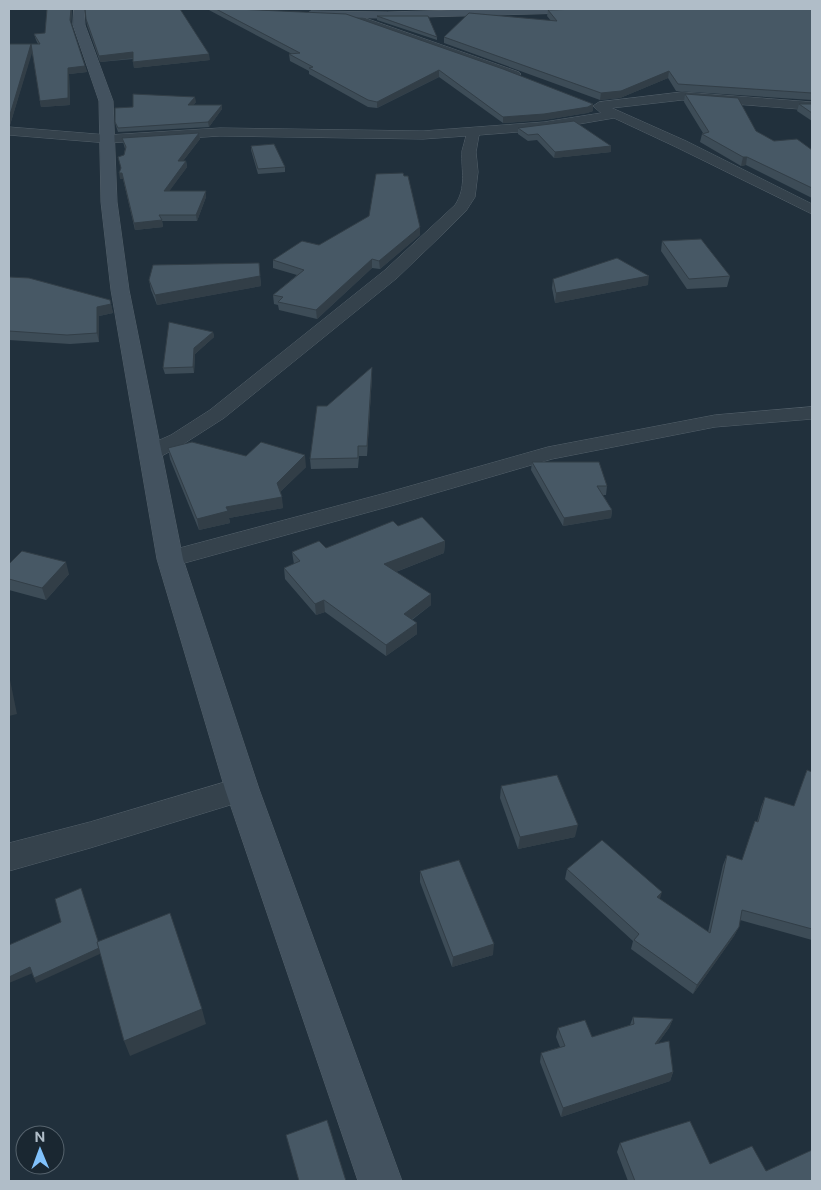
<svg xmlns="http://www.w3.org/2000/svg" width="821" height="1190" viewBox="0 0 821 1190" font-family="'Public Sans',sans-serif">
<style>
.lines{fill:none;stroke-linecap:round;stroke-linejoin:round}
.street-casing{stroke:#53606a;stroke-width:1}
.secondary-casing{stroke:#53606a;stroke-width:1}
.street{fill:#35424c;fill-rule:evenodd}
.secondary{fill:#43525f;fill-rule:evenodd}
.wall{fill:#3d4c57}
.shaded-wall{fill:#323e47}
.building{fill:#475865;stroke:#323e47}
</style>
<rect width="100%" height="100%" fill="#21303c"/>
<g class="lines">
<g class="street-casing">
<g id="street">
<path d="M 348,12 L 519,72 L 521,74 L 519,76 L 511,76 L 344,17 L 344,13 Z"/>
<path d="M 682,92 L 812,102 L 812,110 L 682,100 L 612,108 L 686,141 L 812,204 L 812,214 L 676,147 L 614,118 L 544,130 L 479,135 L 476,152 L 478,172 L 475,197 L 466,211 L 447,230 L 397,278 L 224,418 L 185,443 L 160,457 L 152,458 L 144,457 L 141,452 L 144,447 L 171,435 L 210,410 L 385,270 L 455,205 C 467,187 461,171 462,151 C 463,146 465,141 466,136 L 423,139 L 220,136 L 108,143 L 9,135 L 9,127 L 108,135 L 220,128 L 423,131 L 544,122 L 601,113 L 593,106 L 599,102 Z"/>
<path d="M 812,407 L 812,419 L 715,427 L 552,459 L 398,504 L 170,567 L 161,565 L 158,559 L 161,553 L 382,494 L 548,447 L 715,415 Z"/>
<path d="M 242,777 L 253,780 L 257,789 L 253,798 L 90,848 L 9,871 L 9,843 L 90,822 Z"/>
</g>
</g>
<g class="secondary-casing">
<g id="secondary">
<path d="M 74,9 L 84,9 L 85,25 L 113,101 L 117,202 L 129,290 L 183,559 L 259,789 L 402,1181 L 358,1181 L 225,789 L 157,559 L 111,290 L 101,202 L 99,101 L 73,25 Z"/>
<path d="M 495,9 L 609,9 L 604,12 L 387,18 L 311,17 L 306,14 L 311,11 L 387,12 Z"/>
</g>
</g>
<use href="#street" class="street"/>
<use href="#secondary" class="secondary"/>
</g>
<g class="wall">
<path d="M 47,9 L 72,9 L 71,24 L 87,72 L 69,74 L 70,105 L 41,107 L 32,51 L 10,125 L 9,44 L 38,44 L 36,40 L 34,34 L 45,33 Z"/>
<path d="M 207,9 L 236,9 L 593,111 L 587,113 L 544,120 L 503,123 L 439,77 L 377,108 L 368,107 L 309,74 L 309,71 L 290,61 L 289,54 L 292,54 Z"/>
<path d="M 287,9 L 375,9 L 375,10 Z"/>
<path d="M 812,9 L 812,100 L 676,91 L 668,78 L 620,98 L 600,100 L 444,43 L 444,37 L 551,21 L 547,16 L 548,10 Z"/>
<path d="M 377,16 L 437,37 L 437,40 L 377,20 Z"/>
<path d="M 86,19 L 210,60 L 134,68 L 133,59 L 100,62 L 87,25 Z"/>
<path d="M 685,94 L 774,141 L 812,150 L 812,198 L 746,165 L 741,166 L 700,142 L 702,134 L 703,133 L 684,102 Z"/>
<path d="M 196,102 L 193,105 L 222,109 L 209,127 L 118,132 L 116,126 L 115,122 L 133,107 Z"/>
<path d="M 799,104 L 812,104 L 812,121 L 797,111 Z"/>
<path d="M 518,128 L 611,152 L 554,158 L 537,140 L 528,141 L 518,134 Z"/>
<path d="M 199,133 L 200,139 L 183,161 L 186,161 L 187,167 L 169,191 L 206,197 L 197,221 L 162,221 L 163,227 L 135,230 L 123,179 L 120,179 L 121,169 L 125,149 L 122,138 Z"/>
<path d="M 251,146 L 285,167 L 285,172 L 258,174 L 251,150 Z"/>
<path d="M 420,235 L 380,269 L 372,268 L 317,319 L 279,310 L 278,305 L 274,304 L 273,295 L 297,275 L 273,268 L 273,260 Z"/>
<path d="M 662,241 L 730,276 L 727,287 L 687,289 L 661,251 Z"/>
<path d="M 259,263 L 261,286 L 157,305 L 151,290 L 149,280 Z"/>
<path d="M 9,277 L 110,300 L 113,313 L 99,316 L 99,342 L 70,344 L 9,340 Z"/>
<path d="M 553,279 L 648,285 L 555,303 L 552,288 Z"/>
<path d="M 213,332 L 214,337 L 195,354 L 194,373 L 165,374 L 163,368 Z"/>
<path d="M 372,367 L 372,376 L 367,456 L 359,456 L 358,468 L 311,469 L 310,459 L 327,406 Z"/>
<path d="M 168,448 L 246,456 L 306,467 L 280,492 L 283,508 L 229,518 L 230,523 L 199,530 L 170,459 Z"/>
<path d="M 532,462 L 607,486 L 606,495 L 603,495 L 612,510 L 611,518 L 563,526 L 531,470 Z"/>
<path d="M 398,526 L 445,541 L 444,553 L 396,572 L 431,605 L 412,620 L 417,634 L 386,656 L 325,612 L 316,615 L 285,579 L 284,568 L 294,564 L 292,552 L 326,548 Z"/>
<path d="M 9,564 L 69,574 L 46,600 L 9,590 Z"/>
<path d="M 807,770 L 812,772 L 812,940 L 740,920 L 739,927 L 734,936 L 693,994 L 631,949 L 633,941 L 565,879 L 567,869 L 660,899 L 708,932 L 723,865 L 727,855 L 742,860 L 755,821 L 757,822 L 761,807 L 765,797 L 794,806 Z"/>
<path d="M 501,786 L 575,837 L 518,849 L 500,798 Z"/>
<path d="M 420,871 L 493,955 L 452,967 L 420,882 Z"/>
<path d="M 633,1017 L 673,1019 L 669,1028 L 658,1043 L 673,1072 L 670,1081 L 561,1117 L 540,1062 L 541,1053 L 560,1047 L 556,1037 L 558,1028 L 592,1037 L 630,1025 Z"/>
<path d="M 620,1143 L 710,1164 L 766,1171 L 812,1181 L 628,1181 L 617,1152 Z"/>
</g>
<g class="shaded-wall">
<path d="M 71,9 L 72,9 L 71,26 L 70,20 Z"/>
<path d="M 31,44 L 33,50 L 10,125 L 9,126 L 9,118 Z"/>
<path d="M 133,52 L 134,58 L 100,62 L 99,56 Z"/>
<path d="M 209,54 L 210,60 L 134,68 L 133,62 Z"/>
<path d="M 85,66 L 87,72 L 69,74 L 70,105 L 41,107 L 40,101 L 68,68 Z"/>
<path d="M 439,70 L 439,77 L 377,108 L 377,102 Z"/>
<path d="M 669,71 L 668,78 L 620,98 L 600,100 L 601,93 Z"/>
<path d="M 195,97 L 196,102 L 189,109 L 188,105 Z"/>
<path d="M 593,104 L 593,111 L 587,113 L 544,120 L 503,123 L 503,117 Z"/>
<path d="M 222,105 L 222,109 L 209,127 L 208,122 Z"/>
<path d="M 199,133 L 200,139 L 179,166 L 178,161 Z"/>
<path d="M 611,146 L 611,152 L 554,158 L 555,152 Z"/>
<path d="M 743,157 L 747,157 L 746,165 L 741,166 Z"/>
<path d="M 186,161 L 187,167 L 165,197 L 164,191 Z"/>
<path d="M 119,173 L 122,173 L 123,179 L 120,179 Z"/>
<path d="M 206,191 L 206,197 L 197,221 L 196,215 Z"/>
<path d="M 162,220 L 163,227 L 135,230 L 134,223 Z"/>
<path d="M 420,227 L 420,235 L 380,269 L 379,261 Z"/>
<path d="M 372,259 L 372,268 L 317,319 L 316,310 Z"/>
<path d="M 260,276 L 261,286 L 157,305 L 155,295 Z"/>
<path d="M 649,276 L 648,285 L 555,303 L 556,293 Z"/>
<path d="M 111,304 L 113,313 L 99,316 L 99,342 L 97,333 L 97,307 Z"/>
<path d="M 213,332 L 214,337 L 195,354 L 194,373 L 193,367 L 194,348 Z"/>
<path d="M 372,367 L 372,376 L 367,456 L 367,446 Z"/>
<path d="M 305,455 L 306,467 L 278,494 L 277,483 Z"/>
<path d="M 282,497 L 283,508 L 229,518 L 230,523 L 199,530 L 197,519 L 226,507 Z"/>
<path d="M 612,510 L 611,518 L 563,526 L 564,518 Z"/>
<path d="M 445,541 L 444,553 L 385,576 L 384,564 Z"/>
<path d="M 66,562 L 69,574 L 46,600 L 42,588 Z"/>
<path d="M 431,594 L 431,605 L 404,625 L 404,614 Z"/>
<path d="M 324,600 L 325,612 L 316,615 L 315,604 Z"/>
<path d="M 417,623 L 417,634 L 386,656 L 386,645 Z"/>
<path d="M 9,675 L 17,714 L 9,716 Z"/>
<path d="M 578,825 L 575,837 L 518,849 L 520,837 Z"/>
<path d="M 81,888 L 102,953 L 36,983 L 34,978 Z"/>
<path d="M 662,892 L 659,902 L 657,897 Z"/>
<path d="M 739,927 L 734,936 L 693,994 L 697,985 Z"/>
<path d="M 494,944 L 493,955 L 452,967 L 453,957 Z"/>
<path d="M 30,967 L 33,973 L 9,983 L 9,977 Z"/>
<path d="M 202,1009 L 206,1024 L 130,1056 L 124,1041 Z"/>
<path d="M 673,1019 L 669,1028 L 651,1053 L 655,1044 Z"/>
<path d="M 673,1072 L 670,1081 L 561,1117 L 563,1108 Z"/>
</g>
<g class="building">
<path d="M 47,9 L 71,9 L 70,20 L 85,66 L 68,68 L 68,98 L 40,101 L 31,44 L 40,44 L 34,34 L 45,33 Z"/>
<path d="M 85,9 L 180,9 L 209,54 L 133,62 L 133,52 L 99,56 L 86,19 Z"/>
<path d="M 216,9 L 236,9 L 346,14 L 503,69 L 593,104 L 588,107 L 544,114 L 503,117 L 439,70 L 377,102 L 368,100 L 309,68 L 313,67 L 289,54 L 300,53 Z"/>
<path d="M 580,9 L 812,9 L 812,93 L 678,84 L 669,71 L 621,91 L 601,93 L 444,37 L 469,13 L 557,21 L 548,10 Z"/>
<path d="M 377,16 L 428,16 L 437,37 Z"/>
<path d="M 9,44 L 31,44 L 9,118 Z"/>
<path d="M 133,94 L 195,97 L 188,105 L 222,105 L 208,122 L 118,128 L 115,122 L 115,108 L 133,107 Z"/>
<path d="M 685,94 L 738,98 L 756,131 L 774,141 L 797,139 L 812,150 L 812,188 L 747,157 L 743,157 L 702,134 L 709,132 Z"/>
<path d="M 799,104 L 812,104 L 812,113 Z"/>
<path d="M 574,121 L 611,146 L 555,152 L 538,134 L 528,135 L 518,128 Z"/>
<path d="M 199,133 L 178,161 L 186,161 L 164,191 L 206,191 L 196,215 L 159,215 L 162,220 L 134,223 L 122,173 L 119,173 L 121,168 L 118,157 L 124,155 L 126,147 L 122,138 Z"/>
<path d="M 274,144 L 285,167 L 258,169 L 251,146 Z"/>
<path d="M 403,173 L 404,176 L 408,176 L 420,227 L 379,261 L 372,259 L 316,310 L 278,302 L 283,297 L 273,295 L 304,270 L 273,260 L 302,241 L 319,245 L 369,216 L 376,174 Z"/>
<path d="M 701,239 L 730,276 L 689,279 L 662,241 Z"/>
<path d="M 617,258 L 649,276 L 556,293 L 553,279 Z"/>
<path d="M 259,263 L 260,276 L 155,295 L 149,280 L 153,265 Z"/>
<path d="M 9,277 L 29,278 L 110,300 L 111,304 L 97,307 L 97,333 L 67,335 L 9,331 Z"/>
<path d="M 169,322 L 213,332 L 194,348 L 193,367 L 163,368 Z"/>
<path d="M 372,367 L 367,446 L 358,446 L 358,458 L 310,459 L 317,406 L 327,406 Z"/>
<path d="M 192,442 L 246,456 L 261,442 L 305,455 L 277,483 L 282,497 L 226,507 L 228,511 L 197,519 L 168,448 Z"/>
<path d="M 532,462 L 599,462 L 607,486 L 597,486 L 612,510 L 564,518 Z"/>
<path d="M 422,517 L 445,541 L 384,564 L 431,594 L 404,614 L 417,623 L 386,645 L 324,600 L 315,604 L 284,568 L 300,561 L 292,552 L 319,541 L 326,548 L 393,521 L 398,526 Z"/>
<path d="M 22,551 L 66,562 L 42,588 L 9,579 L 9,564 Z"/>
<path d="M 807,770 L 812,772 L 812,929 L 742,910 L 739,927 L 697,985 L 634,940 L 639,934 L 567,869 L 602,840 L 662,892 L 657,897 L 710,933 L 727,855 L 742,860 L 755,821 L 758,822 L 765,797 L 794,806 Z"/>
<path d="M 557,775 L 578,825 L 520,837 L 501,786 Z"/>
<path d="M 459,860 L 494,944 L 453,957 L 420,871 Z"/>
<path d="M 81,888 L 98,941 L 99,948 L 34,978 L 30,967 L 9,977 L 9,945 L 61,922 L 55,899 Z"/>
<path d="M 170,913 L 202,1009 L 124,1041 L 97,942 Z"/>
<path d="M 633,1017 L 673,1019 L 655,1044 L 669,1041 L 673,1072 L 563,1108 L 541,1053 L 565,1046 L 558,1028 L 585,1020 L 592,1037 L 634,1024 Z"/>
<path d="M 327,1120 L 346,1181 L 299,1181 L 286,1135 Z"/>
<path d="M 690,1121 L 710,1164 L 752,1146 L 766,1171 L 812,1150 L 812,1181 L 635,1181 L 620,1143 Z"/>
</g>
<rect width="821" height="1190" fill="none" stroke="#b0bdc8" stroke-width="20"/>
<g transform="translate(40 1150) rotate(359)"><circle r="24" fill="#1a2731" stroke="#56636d"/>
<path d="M0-4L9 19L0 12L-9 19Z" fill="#81c2fc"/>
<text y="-8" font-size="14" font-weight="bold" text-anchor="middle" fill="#b0bdc8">N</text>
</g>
</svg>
